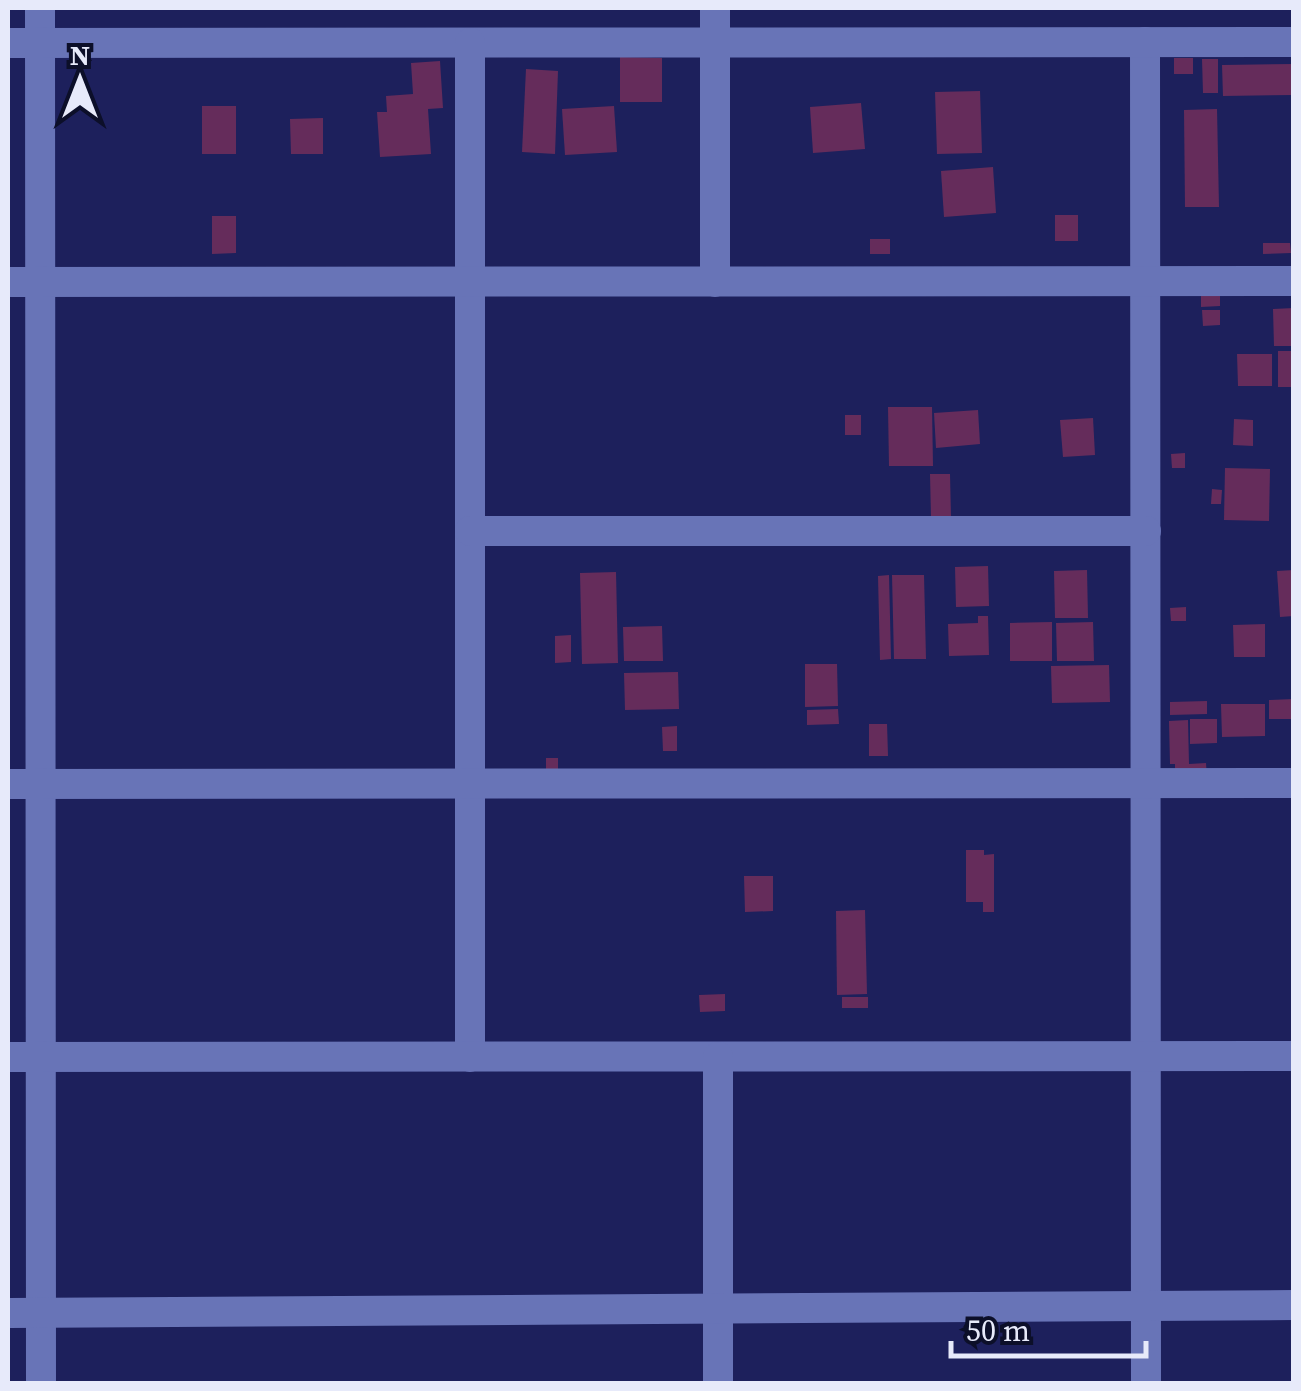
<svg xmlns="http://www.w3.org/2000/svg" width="1301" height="1391" viewBox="0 0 1301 1391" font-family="'Source Serif 4',serif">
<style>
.building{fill:#652c5b}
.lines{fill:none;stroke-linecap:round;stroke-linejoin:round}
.minor{stroke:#6874b7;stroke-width:30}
</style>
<rect width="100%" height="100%" fill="#1d205c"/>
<g class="building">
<path d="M 620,57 L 662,58 L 662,102 L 620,102 Z"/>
<rect x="1174" y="58" width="19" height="16"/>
<path d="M 1202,59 L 1218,59 L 1218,93 L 1203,93 Z"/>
<path d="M 440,61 L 443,108 L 428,109 L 431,154 L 380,157 L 377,112 L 387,112 L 386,96 L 413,94 L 411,63 Z"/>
<path d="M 1294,64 L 1294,95 L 1223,96 L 1222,65 Z"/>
<path d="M 526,69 L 558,71 L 555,154 L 522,152 Z"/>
<path d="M 980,91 L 982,153 L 937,154 L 935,92 Z"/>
<path d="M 861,103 L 865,149 L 813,153 L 810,107 Z"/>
<rect x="202" y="106" width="34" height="48"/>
<path d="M 614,106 L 617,152 L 565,155 L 562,109 Z"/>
<path d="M 1217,109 L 1219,207 L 1185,207 L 1184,110 Z"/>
<path d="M 323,118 L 323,154 L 291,154 L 290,119 Z"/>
<path d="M 993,167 L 996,213 L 944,217 L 941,171 Z"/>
<rect x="1055" y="215" width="23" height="26"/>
<path d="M 212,216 L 236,216 L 236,253 L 212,254 Z"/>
<rect x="870" y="239" width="20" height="15"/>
<path d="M 1263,243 L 1290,243 L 1291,253 L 1263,254 Z"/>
<path d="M 1201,291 L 1220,291 L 1220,306 L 1201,307 Z"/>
<path d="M 1294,308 L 1294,346 L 1274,346 L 1273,309 Z"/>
<path d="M 1202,310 L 1220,310 L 1220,325 L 1203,326 Z"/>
<rect x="1278" y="351" width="16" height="36"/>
<path d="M 1237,354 L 1272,354 L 1272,386 L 1238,386 Z"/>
<path d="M 888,407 L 932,407 L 933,466 L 889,466 Z"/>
<path d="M 978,410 L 980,444 L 936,448 L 934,413 Z"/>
<rect x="845" y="415" width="16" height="20"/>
<path d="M 1093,418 L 1095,455 L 1063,457 L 1060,420 Z"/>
<path d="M 1234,419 L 1253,420 L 1253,446 L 1233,445 Z"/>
<path d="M 1185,453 L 1185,468 L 1172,468 L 1171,454 Z"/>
<path d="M 1225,468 L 1270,469 L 1269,521 L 1224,520 Z"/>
<path d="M 930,474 L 950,474 L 951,517 L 931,517 Z"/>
<path d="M 1212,489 L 1222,490 L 1221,504 L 1211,504 Z"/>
<path d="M 988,566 L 989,606 L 956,607 L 955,567 Z"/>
<path d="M 1087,570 L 1088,618 L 1055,618 L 1054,571 Z"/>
<path d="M 1294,570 L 1294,616 L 1280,617 L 1277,571 Z"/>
<path d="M 616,572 L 618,663 L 582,664 L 580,573 Z"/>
<path d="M 889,575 L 891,659 L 880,660 L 878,576 Z"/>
<path d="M 892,575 L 924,575 L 926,659 L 894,659 Z"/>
<path d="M 1186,607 L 1186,621 L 1171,621 L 1170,608 Z"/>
<path d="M 978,616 L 988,616 L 989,655 L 949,656 L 948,624 L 978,623 Z"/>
<path d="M 1052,622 L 1052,661 L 1010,661 L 1010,623 Z"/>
<path d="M 1093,622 L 1094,661 L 1057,661 L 1056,623 Z"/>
<path d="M 1265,624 L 1265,657 L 1234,657 L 1233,625 Z"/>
<path d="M 662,626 L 663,661 L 624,661 L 623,627 Z"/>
<path d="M 571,635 L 571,662 L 555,663 L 555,636 Z"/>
<path d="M 805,664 L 837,664 L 838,706 L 805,707 Z"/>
<path d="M 1109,665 L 1110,702 L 1052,703 L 1051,666 Z"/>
<path d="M 678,672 L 679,709 L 625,710 L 624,673 Z"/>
<path d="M 1294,699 L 1294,719 L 1269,719 L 1269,700 Z"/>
<path d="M 1207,701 L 1207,714 L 1170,715 L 1170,702 Z"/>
<path d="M 1221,704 L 1265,704 L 1265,736 L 1222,737 Z"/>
<path d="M 838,709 L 839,724 L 807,725 L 807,710 Z"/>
<path d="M 1190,719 L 1217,719 L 1217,743 L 1190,744 Z"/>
<path d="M 1188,720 L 1189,764 L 1206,763 L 1207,778 L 1175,779 L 1175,764 L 1170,764 L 1169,721 Z"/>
<path d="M 869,724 L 887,724 L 888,756 L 869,756 Z"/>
<path d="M 677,726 L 677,751 L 663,751 L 662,727 Z"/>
<rect x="546" y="758" width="12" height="22"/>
<path d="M 966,850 L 984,850 L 984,855 L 994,854 L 994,912 L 983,912 L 983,902 L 966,902 Z"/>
<path d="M 744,876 L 773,876 L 773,911 L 745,912 Z"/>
<path d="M 865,910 L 867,994 L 837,995 L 836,911 Z"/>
<path d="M 725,994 L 725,1011 L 700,1012 L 699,995 Z"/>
<rect x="842" y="997" width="26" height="11"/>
</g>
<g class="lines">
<g class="minor">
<path d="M 40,8 L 41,1384"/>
<path d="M 715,8 L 715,282"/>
<path d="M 1145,42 L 1146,1384"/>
<path d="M 8,43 L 1294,42"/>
<path d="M 470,43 L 470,1057"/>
<path d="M 8,282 L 1294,281"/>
<path d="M 470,531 L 1146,531"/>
<path d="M 8,784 L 1294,783"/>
<path d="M 8,1057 L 1294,1056"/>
<path d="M 718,1057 L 718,1384"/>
<path d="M 8,1313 L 1294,1305"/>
</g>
</g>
<rect width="1301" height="1391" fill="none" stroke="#e7eafa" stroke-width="20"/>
<g transform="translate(80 80)" stroke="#0c0f29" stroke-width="8" paint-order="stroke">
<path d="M0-8L18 38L0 25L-18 38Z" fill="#e7eafa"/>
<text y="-15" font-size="28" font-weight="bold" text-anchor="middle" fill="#e7eafa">N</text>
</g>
<path d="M951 1341v15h195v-15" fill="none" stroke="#e7eafa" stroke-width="5"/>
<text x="966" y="1341" font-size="30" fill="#e7eafa" stroke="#0c0f29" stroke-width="8" paint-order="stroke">50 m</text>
</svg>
